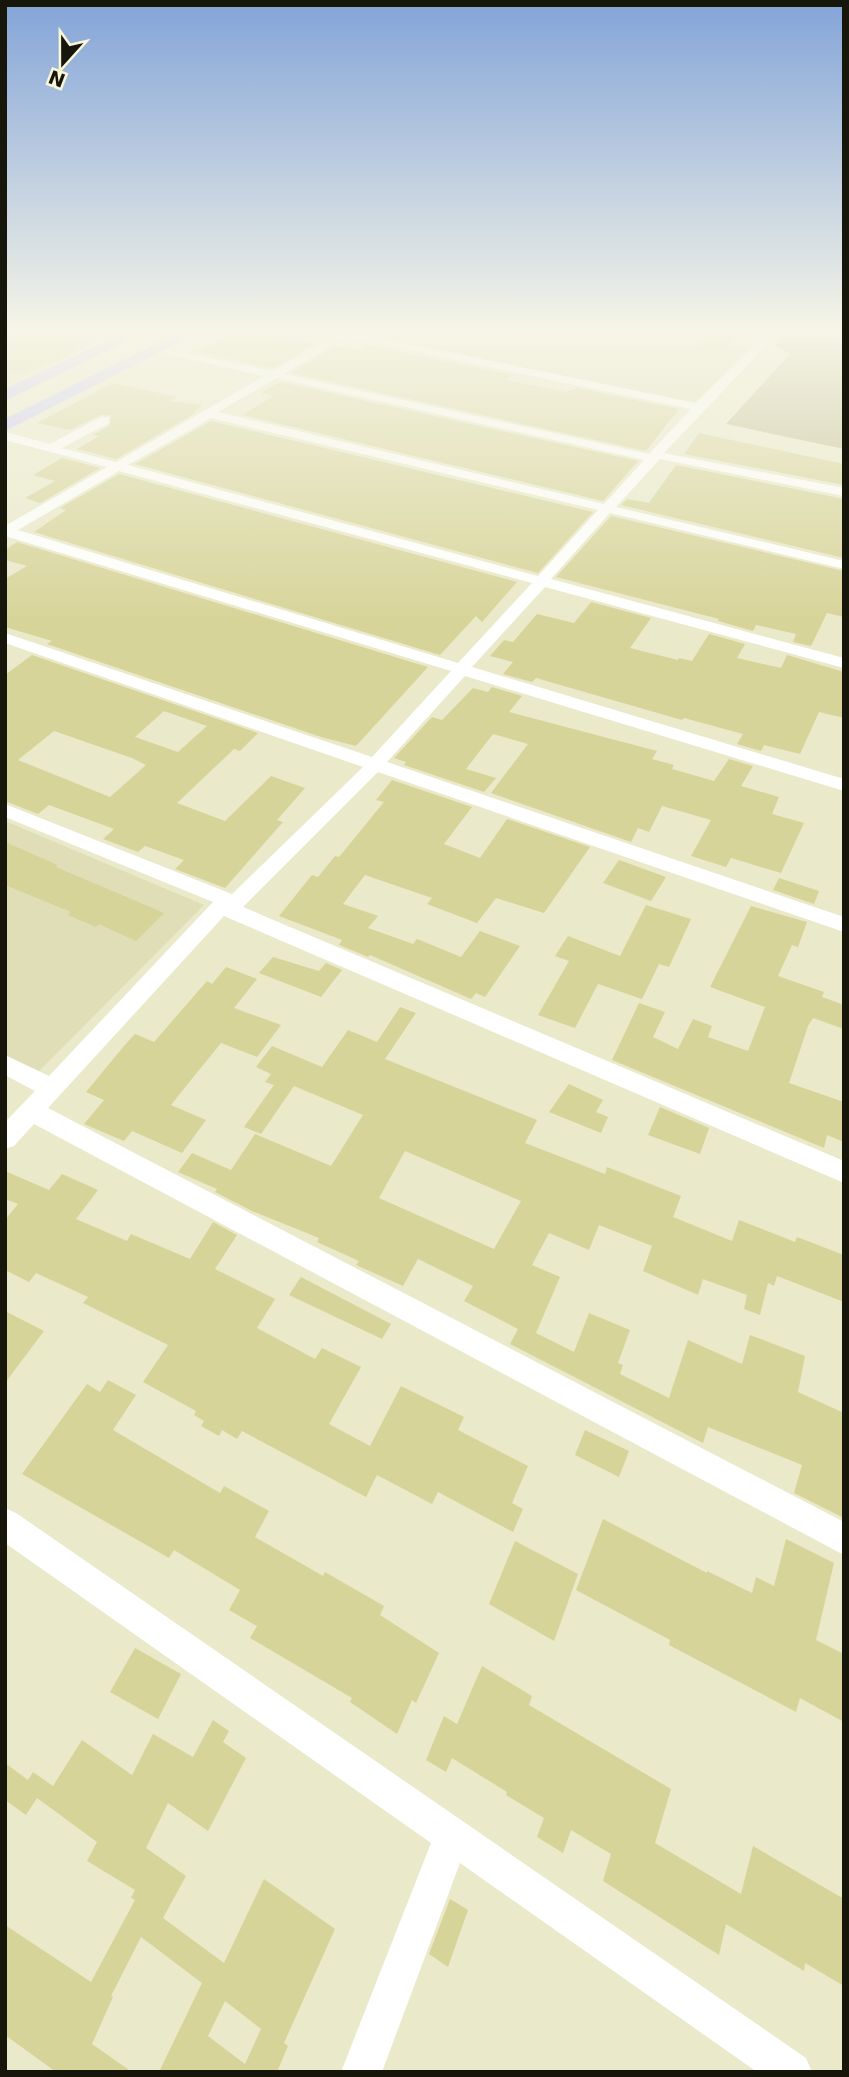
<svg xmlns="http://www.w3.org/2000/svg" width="849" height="2077" viewBox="0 0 849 2077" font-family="'DejaVu Sans',sans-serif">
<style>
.built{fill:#dfdeb7}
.green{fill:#bfbc8d}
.building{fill:#d7d499;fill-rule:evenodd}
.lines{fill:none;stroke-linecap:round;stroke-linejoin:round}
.lane{fill:#fff;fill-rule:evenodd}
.street{fill:#fff;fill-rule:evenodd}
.primary{fill:#c4c3fb;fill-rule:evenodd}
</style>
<rect width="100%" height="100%" fill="#eae9ca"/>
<g class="built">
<path d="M 5,332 L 118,332 L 5,386 Z"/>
<path d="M 353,332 L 765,332 L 693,404 Z"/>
<path d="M 5,821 L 204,905 L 38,1072 L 5,1055 Z"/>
</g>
<path class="green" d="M 786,332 L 844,332 L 844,449 L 726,424 L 790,354 L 774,345 Z"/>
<g class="building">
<path d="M 5,332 L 110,332 L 21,374 L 5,370 Z"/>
<path d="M 238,332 L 293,332 L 284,338 L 316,343 L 273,368 L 196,351 Z"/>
<path d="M 713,332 L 738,336 L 720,354 L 695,350 Z"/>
<path d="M 366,345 L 512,375 L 505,380 L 567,392 L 577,388 L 679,409 L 646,451 L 291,373 L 335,346 L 359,350 Z"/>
<path d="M 280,382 L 638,461 L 603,501 L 243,415 L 273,396 L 261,393 Z"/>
<path d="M 112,383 L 178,397 L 170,401 L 202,405 L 192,415 L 116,459 L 77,449 L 99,436 L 93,435 L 110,425 L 111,415 L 100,415 L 70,430 L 37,423 Z"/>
<path d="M 211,421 L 593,512 L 538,573 L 135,464 Z"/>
<path d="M 699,433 L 844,464 L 844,485 L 684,454 Z"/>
<path d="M 62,458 L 100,468 L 40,503 L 25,498 L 55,481 L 33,475 Z"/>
<path d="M 676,465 L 844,499 L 844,558 L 621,505 L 627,499 L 649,503 Z"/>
<path d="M 119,474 L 517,582 L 482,622 L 476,616 L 440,655 L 34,532 L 66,510 L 60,508 Z"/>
<path d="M 611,516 L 844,571 L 844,617 L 827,613 L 811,646 L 793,642 L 796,634 L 756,625 L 753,631 L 718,621 L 719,619 L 556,577 Z"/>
<path d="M 17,542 L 428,667 L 356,746 L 321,737 L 47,644 L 52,641 L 5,627 L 5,579 L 27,566 L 5,560 L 5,550 Z"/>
<path d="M 591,602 L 651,618 L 630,648 L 678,660 L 679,658 L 692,661 L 709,634 L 745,644 L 737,658 L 781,668 L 787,655 L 844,672 L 844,718 L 819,712 L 800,754 L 764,745 L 761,751 L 737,744 L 743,734 L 684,718 L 682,720 L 536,678 L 532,682 L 503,674 L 513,662 L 490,656 L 504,640 L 513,642 L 537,614 L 574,623 Z"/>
<path d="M 32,655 L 258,733 L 240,751 L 234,749 L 177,803 L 225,821 L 271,776 L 305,788 L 277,820 L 283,822 L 225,888 L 175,869 L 184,860 L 145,846 L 138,852 L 103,839 L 114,829 L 49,805 L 38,814 L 5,801 L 5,675 ZM 164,711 L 207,726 L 178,752 L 135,737 ZM 54,731 L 132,758 L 146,765 L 110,797 L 18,760 Z"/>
<path d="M 492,687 L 522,696 L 509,712 L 657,751 L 652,759 L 674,765 L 672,769 L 714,781 L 729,759 L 753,766 L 741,786 L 779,797 L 772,814 L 804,823 L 781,873 L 731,858 L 726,867 L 691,856 L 711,820 L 662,806 L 649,832 L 638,828 L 631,842 L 491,793 L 528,744 L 493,734 L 466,769 L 496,778 L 484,792 L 404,765 L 406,762 L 394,758 L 432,717 L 442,720 L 473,688 L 488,692 Z"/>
<path d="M 392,780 L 472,807 L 444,844 L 480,858 L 507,819 L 590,847 L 544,913 L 496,898 L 477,923 L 427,904 L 432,898 L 365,875 L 343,904 L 378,916 L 368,928 L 413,944 L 417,939 L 461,957 L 480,931 L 520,946 L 485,997 L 476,993 L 471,999 L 370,955 L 368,957 L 339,945 L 342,940 L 279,916 L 312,875 L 318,877 L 335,856 L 339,857 L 384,802 L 376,800 Z"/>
<path d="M 5,842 L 58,865 L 56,867 L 164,913 L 136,941 L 99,924 L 96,927 L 68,915 L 71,912 L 5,885 Z"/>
<path d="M 619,860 L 666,877 L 651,901 L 603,883 Z"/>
<path d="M 779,878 L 819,891 L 814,904 L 773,890 Z"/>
<path d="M 646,905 L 691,919 L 669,967 L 659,964 L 642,999 L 598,984 L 575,1028 L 538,1015 L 569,961 L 555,956 L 568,936 L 620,956 Z"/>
<path d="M 751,906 L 807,922 L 798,947 L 792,945 L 778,976 L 824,992 L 822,997 L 844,1005 L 844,1029 L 813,1018 L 808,1026 L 789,1083 L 844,1102 L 844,1142 L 827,1135 L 824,1148 L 612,1060 L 639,1003 L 665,1012 L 653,1037 L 678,1049 L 693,1019 L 712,1026 L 708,1037 L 748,1051 L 765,1007 L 710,987 Z"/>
<path d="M 273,957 L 319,971 L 326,963 L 342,970 L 321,997 L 259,973 Z"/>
<path d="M 226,967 L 257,979 L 234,1008 L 281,1025 L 257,1057 L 221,1043 L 191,1080 L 171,1105 L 206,1120 L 182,1153 L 132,1131 L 124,1141 L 84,1124 L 104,1100 L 86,1092 L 124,1046 L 135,1034 L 154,1042 L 207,981 L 212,984 Z"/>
<path d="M 400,1007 L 416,1013 L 385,1059 L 537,1120 L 525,1143 L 605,1174 L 607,1167 L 681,1196 L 673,1217 L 732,1241 L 739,1220 L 795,1242 L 797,1237 L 844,1255 L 844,1302 L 777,1276 L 774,1286 L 768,1283 L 760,1315 L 744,1309 L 747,1295 L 703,1279 L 698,1295 L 643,1271 L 652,1246 L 599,1225 L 589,1250 L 549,1233 L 532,1265 L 560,1277 L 536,1333 L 574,1352 L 589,1313 L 630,1330 L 618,1363 L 623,1365 L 620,1374 L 669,1398 L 688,1340 L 742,1364 L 750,1335 L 805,1356 L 798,1392 L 844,1413 L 844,1518 L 794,1493 L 802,1465 L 708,1427 L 703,1443 L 510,1344 L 518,1329 L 464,1301 L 473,1286 L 418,1259 L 403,1286 L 356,1265 L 359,1261 L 317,1242 L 319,1238 L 252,1211 L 215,1192 L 217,1189 L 178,1172 L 192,1153 L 231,1170 L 255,1134 L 331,1166 L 363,1115 L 294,1086 L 261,1134 L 244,1127 L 274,1085 L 265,1082 L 271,1074 L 256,1067 L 272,1046 L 322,1067 L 348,1030 L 377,1042 ZM 405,1151 L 521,1201 L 494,1249 L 379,1198 Z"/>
<path d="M 569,1084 L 603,1100 L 596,1112 L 608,1117 L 601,1133 L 549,1112 Z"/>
<path d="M 660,1107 L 709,1128 L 700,1154 L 648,1135 Z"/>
<path d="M 5,1171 L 49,1190 L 62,1174 L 98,1190 L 76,1219 L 127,1241 L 131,1234 L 190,1259 L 213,1222 L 237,1235 L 215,1269 L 275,1299 L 257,1328 L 315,1359 L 322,1348 L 361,1367 L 329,1424 L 370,1446 L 401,1386 L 464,1417 L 458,1430 L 528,1466 L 512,1503 L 523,1509 L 513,1532 L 438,1492 L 432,1504 L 377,1475 L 366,1497 L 242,1431 L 237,1439 L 222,1430 L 219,1436 L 201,1426 L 204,1421 L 194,1415 L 196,1411 L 143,1382 L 168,1345 L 83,1303 L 88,1297 L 36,1273 L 29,1282 L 5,1270 L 5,1220 L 18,1204 L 5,1199 Z"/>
<path d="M 301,1277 L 391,1324 L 382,1339 L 289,1295 Z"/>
<path d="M 5,1311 L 44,1331 L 5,1383 Z"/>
<path d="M 108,1380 L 136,1395 L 113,1430 L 220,1493 L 224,1486 L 269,1511 L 255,1537 L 323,1576 L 325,1572 L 384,1606 L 380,1615 L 439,1653 L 416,1703 L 412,1700 L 397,1734 L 350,1702 L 352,1698 L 250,1638 L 257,1626 L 229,1610 L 240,1590 L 174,1550 L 169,1558 L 22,1474 L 87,1384 L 100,1392 Z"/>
<path d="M 585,1430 L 629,1451 L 619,1477 L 575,1455 Z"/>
<path d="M 603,1519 L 707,1573 L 707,1571 L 752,1593 L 756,1577 L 774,1586 L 786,1539 L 834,1563 L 816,1640 L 844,1654 L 844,1722 L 800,1698 L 796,1712 L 669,1645 L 670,1640 L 576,1590 Z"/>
<path d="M 515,1541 L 578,1574 L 554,1641 L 489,1604 Z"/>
<path d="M 135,1648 L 181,1674 L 158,1719 L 110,1692 Z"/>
<path d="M 482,1666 L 532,1696 L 529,1705 L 671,1789 L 655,1843 L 741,1894 L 753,1846 L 844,1899 L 844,1986 L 805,1963 L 804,1971 L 726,1924 L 719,1955 L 603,1881 L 611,1854 L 571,1830 L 563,1853 L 537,1837 L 544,1818 L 506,1795 L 507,1792 L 452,1758 L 446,1772 L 426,1760 L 444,1716 L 457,1724 Z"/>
<path d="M 213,1720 L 229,1731 L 223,1742 L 246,1758 L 208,1831 L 168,1803 L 146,1848 L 186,1876 L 163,1918 L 224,1963 L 264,1879 L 335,1929 L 284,2043 L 288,2046 L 277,2072 L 159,2072 L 202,1983 L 141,1937 L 111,1996 L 113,1997 L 92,2044 L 132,2072 L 56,2072 L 5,2035 L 5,1925 L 91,1982 L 135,1900 L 131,1898 L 135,1890 L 87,1861 L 97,1842 L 37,1798 L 26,1815 L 5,1800 L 5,1763 L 28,1780 L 33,1772 L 53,1786 L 82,1740 L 132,1775 L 153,1734 L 193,1757 ZM 225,2001 L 261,2029 L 245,2064 L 208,2036 Z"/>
<path d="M 450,1899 L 468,1910 L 448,1967 L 429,1954 Z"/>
</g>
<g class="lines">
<path class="lane" d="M 229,332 L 236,332 L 210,342 L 173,343 L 171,342 L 209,340 Z"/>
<g class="street">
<path d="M 329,332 L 351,332 L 696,403 L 768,332 L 779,332 L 664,453 L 844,488 L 844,496 L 660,459 L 616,507 L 844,561 L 844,569 L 610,513 L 551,579 L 844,658 L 844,668 L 545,587 L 472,667 L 844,779 L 844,791 L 465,676 L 387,762 L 844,917 L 844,932 L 378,772 L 243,907 L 844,1161 L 844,1183 L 224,916 L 48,1108 L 844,1522 L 844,1555 L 34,1124 L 14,1146 L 5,1149 L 5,1122 L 35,1091 L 5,1075 L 5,1055 L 49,1076 L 213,902 L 5,817 L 5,804 L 232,894 L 363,767 L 5,643 L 5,633 L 372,757 L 451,671 L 5,536 L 5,526 L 107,467 L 5,440 L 5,432 L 50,444 L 101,417 L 109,417 L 109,423 L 62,448 L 116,462 L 264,376 L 154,351 L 154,347 L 273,371 L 335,335 ZM 345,337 L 691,409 L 649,454 L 284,374 ZM 276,378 L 644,460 L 604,504 L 218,412 ZM 211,418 L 598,510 L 538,576 L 128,465 ZM 119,471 L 532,583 L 458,663 L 18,530 Z"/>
<path d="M 5,1508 L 16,1513 L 806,2058 L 812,2072 L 757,2072 L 460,1863 L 382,2072 L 341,2072 L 431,1843 L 5,1543 Z"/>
</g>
<g class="primary">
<path d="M 124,332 L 145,332 L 5,401 L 5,389 Z"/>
<path d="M 179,332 L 200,332 L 5,431 L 5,419 Z"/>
</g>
</g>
<linearGradient id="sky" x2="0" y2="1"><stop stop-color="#83a4d8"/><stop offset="0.53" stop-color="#f6f5e7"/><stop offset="1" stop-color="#f6f5e7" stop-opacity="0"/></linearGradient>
<rect width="849" height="623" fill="url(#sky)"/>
<rect width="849" height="2077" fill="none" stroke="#17160b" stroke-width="14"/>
<g transform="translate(63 63) rotate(201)" stroke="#f8f6d7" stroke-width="5" paint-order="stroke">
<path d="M0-5L12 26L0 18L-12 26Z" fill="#17160b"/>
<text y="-10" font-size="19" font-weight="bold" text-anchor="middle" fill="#17160b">N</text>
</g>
</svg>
